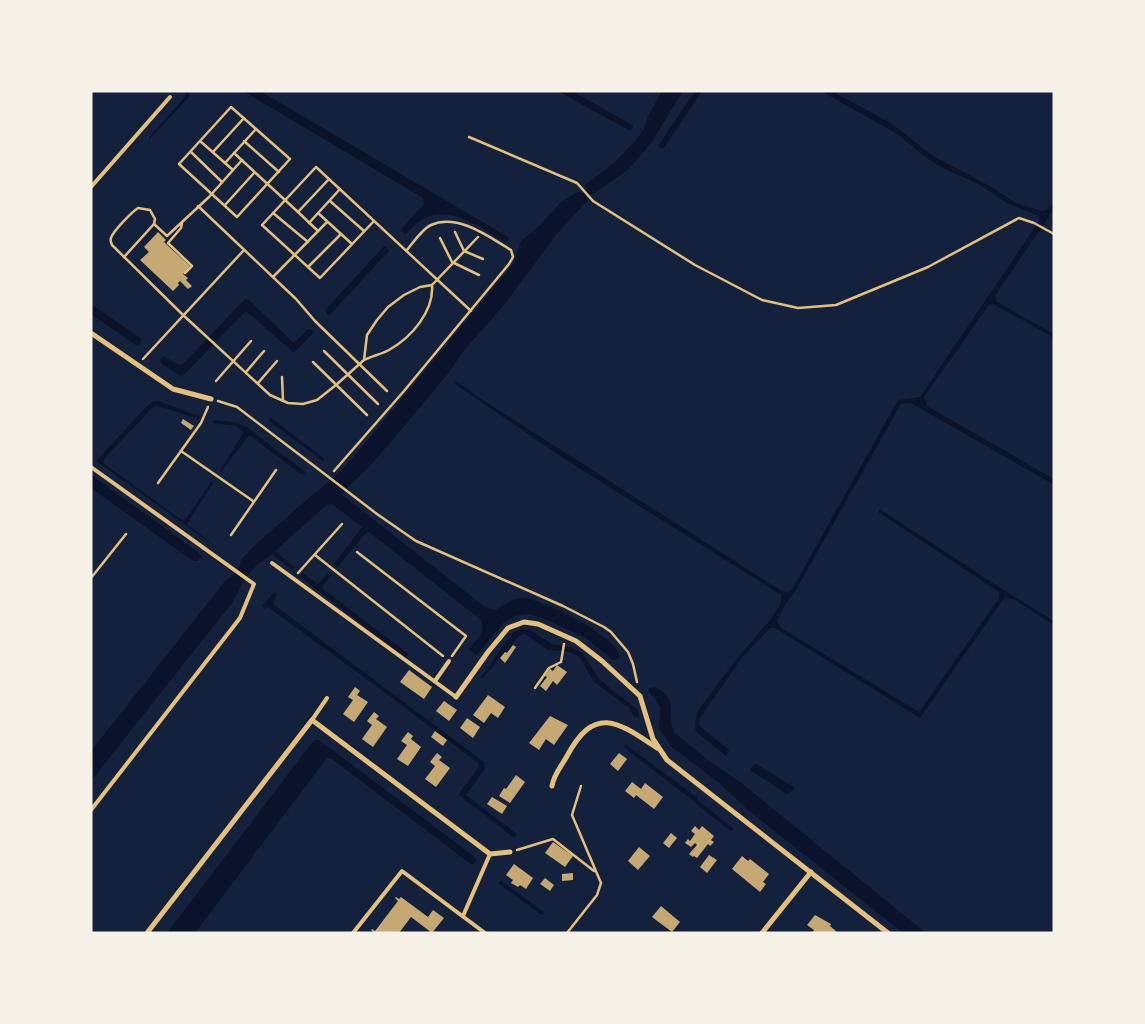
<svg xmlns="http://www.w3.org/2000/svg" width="1145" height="1024" viewBox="0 0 1145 1024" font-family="Poppins,sans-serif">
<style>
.water{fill:#0b132b}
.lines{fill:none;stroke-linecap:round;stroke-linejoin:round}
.stream{stroke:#0b132b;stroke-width:4}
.building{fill:#c6a872}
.path{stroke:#e5c07b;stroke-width:2.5}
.service{stroke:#e5c07b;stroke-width:4}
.minor{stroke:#e5c07b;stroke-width:5}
</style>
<rect width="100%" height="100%" fill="#14213d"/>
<g class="water">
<path d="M 185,91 L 190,91 L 189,97 L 149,140 L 149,137 L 186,96 Z"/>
<path d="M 243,91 L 260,91 L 508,237 L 509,239 L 505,242 C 482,229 452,205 424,218 C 417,222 412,228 406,234 L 401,231 L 402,228 L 424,204 L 423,198 Z"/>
<path d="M 558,91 L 572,91 L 634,126 L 630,131 Z"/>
<path d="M 662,91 L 683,91 L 651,143 L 628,170 L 591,195 L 590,194 L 585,197 L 588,200 L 555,236 L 508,300 L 484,328 L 465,349 L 447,375 L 406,424 L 370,466 L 341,494 L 485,607 L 495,610 C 504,606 512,598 523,598 C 543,599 620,637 620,658 L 616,660 L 613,660 L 586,638 L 543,618 L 527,614 L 515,616 L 503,623 L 477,655 L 468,649 C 477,639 485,635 481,620 L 369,532 L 365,534 L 337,568 L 333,565 L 362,527 L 336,507 L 332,504 L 328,504 L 275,551 L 294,567 L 294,569 L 292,570 L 272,554 L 257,565 L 246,577 L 232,603 L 91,781 L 91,751 L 225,581 L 238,572 L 241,560 L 257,543 L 337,474 L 353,458 L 504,275 L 513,264 L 521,241 L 539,226 L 562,201 L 578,192 L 582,193 L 586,190 L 585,185 L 615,162 L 636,140 L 644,129 L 648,116 Z"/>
<path d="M 695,91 L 702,91 L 663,149 L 658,146 Z"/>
<path d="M 821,91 L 832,91 L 892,124 L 933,156 L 990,186 L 1016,203 L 1042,211 L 1047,210 L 1054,201 L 1054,209 L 995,296 L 997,302 L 1054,334 L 1054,338 L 993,304 L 989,305 L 924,397 L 927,406 L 1054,479 L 1054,485 L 911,403 L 901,404 L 796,590 L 785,605 L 777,621 L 780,627 L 919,712 L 999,598 L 999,592 L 878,512 L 880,509 L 1002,589 L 1054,621 L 1054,625 L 1015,600 L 1005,597 L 920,718 L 775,628 L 770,628 L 741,659 L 700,718 L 699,724 L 702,728 L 729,750 L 726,756 L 696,732 C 694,723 696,717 699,709 L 738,657 L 771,619 L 781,603 L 781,595 L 560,456 L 455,384 L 456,381 L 483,400 L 780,590 L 787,592 L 792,589 L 898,400 L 920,397 L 1039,221 L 1039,216 L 1007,203 L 978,184 L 943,168 L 928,159 L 897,134 Z"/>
<path d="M 384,246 L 386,246 L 389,251 L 330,315 L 327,315 L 325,310 Z"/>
<path d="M 246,299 L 249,300 L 293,342 L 296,341 L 308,329 L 312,330 L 313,333 L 295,352 L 293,352 L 246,311 L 182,377 L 161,363 L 160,359 L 164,356 L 179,365 L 183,364 L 244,300 Z"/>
<path d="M 91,304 L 142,339 L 139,346 L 137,346 L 91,314 Z"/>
<path d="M 159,401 L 201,417 L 199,419 L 155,405 L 105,458 L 103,463 L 183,521 L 185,520 L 211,482 L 214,482 L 187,524 L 223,552 L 96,461 L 145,408 L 152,402 Z"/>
<path d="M 270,417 L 324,458 L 323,461 L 269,421 Z"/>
<path d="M 215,420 L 233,422 L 247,427 L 304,471 L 305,474 L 302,475 L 249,435 L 221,472 L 220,470 L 244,432 L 235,426 L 212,423 Z"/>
<path d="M 91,475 L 198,552 L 202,557 L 198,561 L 193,561 L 91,488 Z"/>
<path d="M 328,572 L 332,575 L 323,586 L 323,589 L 409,654 L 406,658 L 300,577 L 303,573 L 318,584 Z"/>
<path d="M 274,592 L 277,594 L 273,604 L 484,762 L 485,769 L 466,795 L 517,834 L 514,838 L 459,795 L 459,793 L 479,767 L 478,763 L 383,691 L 269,608 L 267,607 L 266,609 L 262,606 Z"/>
<path d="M 523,629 L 531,631 L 552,644 L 570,647 L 582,653 L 600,680 L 638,710 L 639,716 L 636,718 L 634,717 L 629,708 L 593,681 L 581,659 L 577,655 L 566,651 L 548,650 L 525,634 L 520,635 L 517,638 L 483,678 L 480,678 L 510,637 L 514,632 Z"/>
<path d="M 654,687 C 680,697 665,715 675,733 L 709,761 L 740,782 L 926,933 L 903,933 L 748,810 L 719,783 L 672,747 L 659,729 L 660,707 L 656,700 L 649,692 L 649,688 Z"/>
<path d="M 314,740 L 319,740 L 476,858 L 476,863 L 472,865 L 332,759 L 327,758 L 195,933 L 167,933 Z"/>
<path d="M 625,744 L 698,798 L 695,802 L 631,753 L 624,747 Z"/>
<path d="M 755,763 L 795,788 L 788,795 L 750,770 Z"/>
</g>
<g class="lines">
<g class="stream">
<path d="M 697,802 L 731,829"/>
<path d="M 501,883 L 542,913"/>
</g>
</g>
<g class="building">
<path d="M 158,232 L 166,240 L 164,242 L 190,266 L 183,274 L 188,278 L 186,280 L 192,286 L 188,289 L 180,281 L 178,283 L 179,285 L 173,291 L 140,260 L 149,252 L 144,247 Z"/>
<path d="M 183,419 L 194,426 L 191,430 L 181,423 Z"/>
<path d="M 513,645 L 516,647 L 505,663 L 500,658 L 505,652 L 507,653 Z"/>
<path d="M 557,665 L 567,672 L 557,685 L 553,681 L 546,691 L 540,686 L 547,677 L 545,676 L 550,669 L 553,671 Z"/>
<path d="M 409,670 L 432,687 L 424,699 L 400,682 Z"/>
<path d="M 355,687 L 360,691 L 357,695 L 368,702 L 354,722 L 343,714 L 353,700 L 348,697 Z"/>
<path d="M 488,695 L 505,707 L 498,718 L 491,713 L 484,723 L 473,715 Z"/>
<path d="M 444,701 L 457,710 L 449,721 L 436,711 Z"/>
<path d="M 374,712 L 379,716 L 376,719 L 387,727 L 373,747 L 362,739 L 372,725 L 367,721 Z"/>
<path d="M 550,716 L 568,725 L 554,745 L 546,739 L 539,750 L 529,743 Z"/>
<path d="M 467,718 L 480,727 L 473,738 L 460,728 Z"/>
<path d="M 435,731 L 447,740 L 443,746 L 431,737 Z"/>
<path d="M 408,732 L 413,736 L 411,739 L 421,747 L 408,766 L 397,759 L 407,745 L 401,741 Z"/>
<path d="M 437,753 L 442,757 L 439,760 L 450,768 L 436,787 L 425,779 L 435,766 L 430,762 Z"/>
<path d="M 619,753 L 627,759 L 618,771 L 610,764 Z"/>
<path d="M 516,775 L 525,782 L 510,803 L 499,796 L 504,788 L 506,789 Z"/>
<path d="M 632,782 L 641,789 L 645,783 L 663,797 L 654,809 L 636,795 L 634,798 L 625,791 Z"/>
<path d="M 492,797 L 507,806 L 502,814 L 487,804 Z"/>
<path d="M 695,826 L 699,830 L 702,826 L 714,836 L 711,840 L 714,842 L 710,846 L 708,844 L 697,858 L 694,856 L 693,857 L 689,854 L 697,845 L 695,843 L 691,847 L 685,843 L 688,839 L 690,841 L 695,834 L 691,831 Z"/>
<path d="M 671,833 L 677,838 L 669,848 L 663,843 Z"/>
<path d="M 553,842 L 573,856 L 565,867 L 545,853 Z"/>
<path d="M 639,847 L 650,856 L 638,870 L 628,861 Z"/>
<path d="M 709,855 L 717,860 L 707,873 L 700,867 Z"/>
<path d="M 742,856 L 748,861 L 750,859 L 769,874 L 763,882 L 766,884 L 760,892 L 732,869 Z"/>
<path d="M 514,864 L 533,878 L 526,889 L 520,885 L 518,887 L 511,883 L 513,880 L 506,875 Z"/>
<path d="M 573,873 L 573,880 L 562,881 L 562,874 Z"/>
<path d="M 545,878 L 554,885 L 550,891 L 540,884 Z"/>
<path d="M 396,897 L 399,899 L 401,897 L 428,917 L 433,910 L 444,918 L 432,933 L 411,917 L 399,933 L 374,933 L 371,930 L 372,929 L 375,931 L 398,901 L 395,898 Z"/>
<path d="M 661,906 L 680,922 L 672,932 L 652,917 Z"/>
<path d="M 815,915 L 831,924 L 830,926 L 836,931 L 835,933 L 812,933 L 814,930 L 807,925 Z"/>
</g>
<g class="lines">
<g class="path">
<path d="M 231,107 L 290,159 L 237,217 L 179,164 Z"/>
<path d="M 469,137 L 577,183 L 593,201 L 695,265 L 762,300 L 798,308 L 836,305 L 928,267 L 1019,218 L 1034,223 L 1054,234"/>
<path d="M 200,141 L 233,170"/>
<path d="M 244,141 L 279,172"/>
<path d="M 191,152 L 222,182"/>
<path d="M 213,152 L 244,118"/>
<path d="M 234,153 L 298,212"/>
<path d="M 242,160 L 209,197 L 167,236 L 154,224 L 155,219 L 150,210 L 138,208 C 132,212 113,231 111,238 C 110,241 111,242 112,245 L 183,315 L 270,395 L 288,403 L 303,404 L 317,400 L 336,385 L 364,360 L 367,335 L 377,320 L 388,307 L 404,295 L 420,287 L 432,285 C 434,311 412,337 389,350 C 382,354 372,356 364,360"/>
<path d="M 225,163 L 256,129"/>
<path d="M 330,201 L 364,231"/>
<path d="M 225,205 L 254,173"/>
<path d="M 198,206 L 296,299 L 315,321 L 387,391"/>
<path d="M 273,213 L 308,242"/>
<path d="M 318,213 L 352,244"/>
<path d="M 374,221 L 320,278 L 262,225 L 316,167 L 471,311"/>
<path d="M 182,223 L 181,228 L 168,243 L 192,266 L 185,273"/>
<path d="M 309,223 L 340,189"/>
<path d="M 318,231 L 298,212 L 329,179"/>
<path d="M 455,232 L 464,251 L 483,259"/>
<path d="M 440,238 L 452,262 L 479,275"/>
<path d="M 124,257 L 154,224"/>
<path d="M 308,267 L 341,234"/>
<path d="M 273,277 L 327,222"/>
<path d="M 432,285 L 478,237"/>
<path d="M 324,351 L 378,404"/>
<path d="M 143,359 L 244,250"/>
<path d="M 313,362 L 367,415"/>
<path d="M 246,372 L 264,351"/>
<path d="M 282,377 L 283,400"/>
<path d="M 216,381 L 251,341"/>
<path d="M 258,383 L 277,361"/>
<path d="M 218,401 L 237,407 L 377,514 L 416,541 L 563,606 L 604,627 L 611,632 L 628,652 L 633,664 L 637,682"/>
<path d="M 181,451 L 253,501"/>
<path d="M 334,471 L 404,391 L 509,264 L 513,257 L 511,250 C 489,237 458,213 431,225 C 422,229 413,243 407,250"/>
<path d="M 158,483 L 201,423 L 208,407"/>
<path d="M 231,535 L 276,470"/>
<path d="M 357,552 L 466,636 L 452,656"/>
<path d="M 315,555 L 443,656"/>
<path d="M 298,573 L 342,524"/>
<path d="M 91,578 L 126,534"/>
<path d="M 535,688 L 549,668 L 561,662 L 564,644"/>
<path d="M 517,850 L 553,839 L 594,871"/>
<path d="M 567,933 L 597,895 L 601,883 L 572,815 L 581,786"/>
</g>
<g class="service">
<path d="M 91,187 L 170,97"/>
<path d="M 91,467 L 254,584 L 240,618 L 91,810"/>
<path d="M 272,563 L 456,697"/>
<path d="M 435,681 L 449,661"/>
<path d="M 312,720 L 327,698"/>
<path d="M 463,916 L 490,854"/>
<path d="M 353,933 L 402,871 L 485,933"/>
</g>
<g class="minor">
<path d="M 91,333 L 173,389 L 211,399"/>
<path d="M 456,697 L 488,652 L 508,628 L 524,622 L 538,624 L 576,641 L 602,661 L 640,696 L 653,739 L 667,760 L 888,933"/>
<path d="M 552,786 C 554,774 561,767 567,756 C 595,704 618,722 657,748"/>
<path d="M 147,933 L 312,720 L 490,854 L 510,852"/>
<path d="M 762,933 L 811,872"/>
</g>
</g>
<rect width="1145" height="1024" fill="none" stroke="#f6f1e7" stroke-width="185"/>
</svg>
